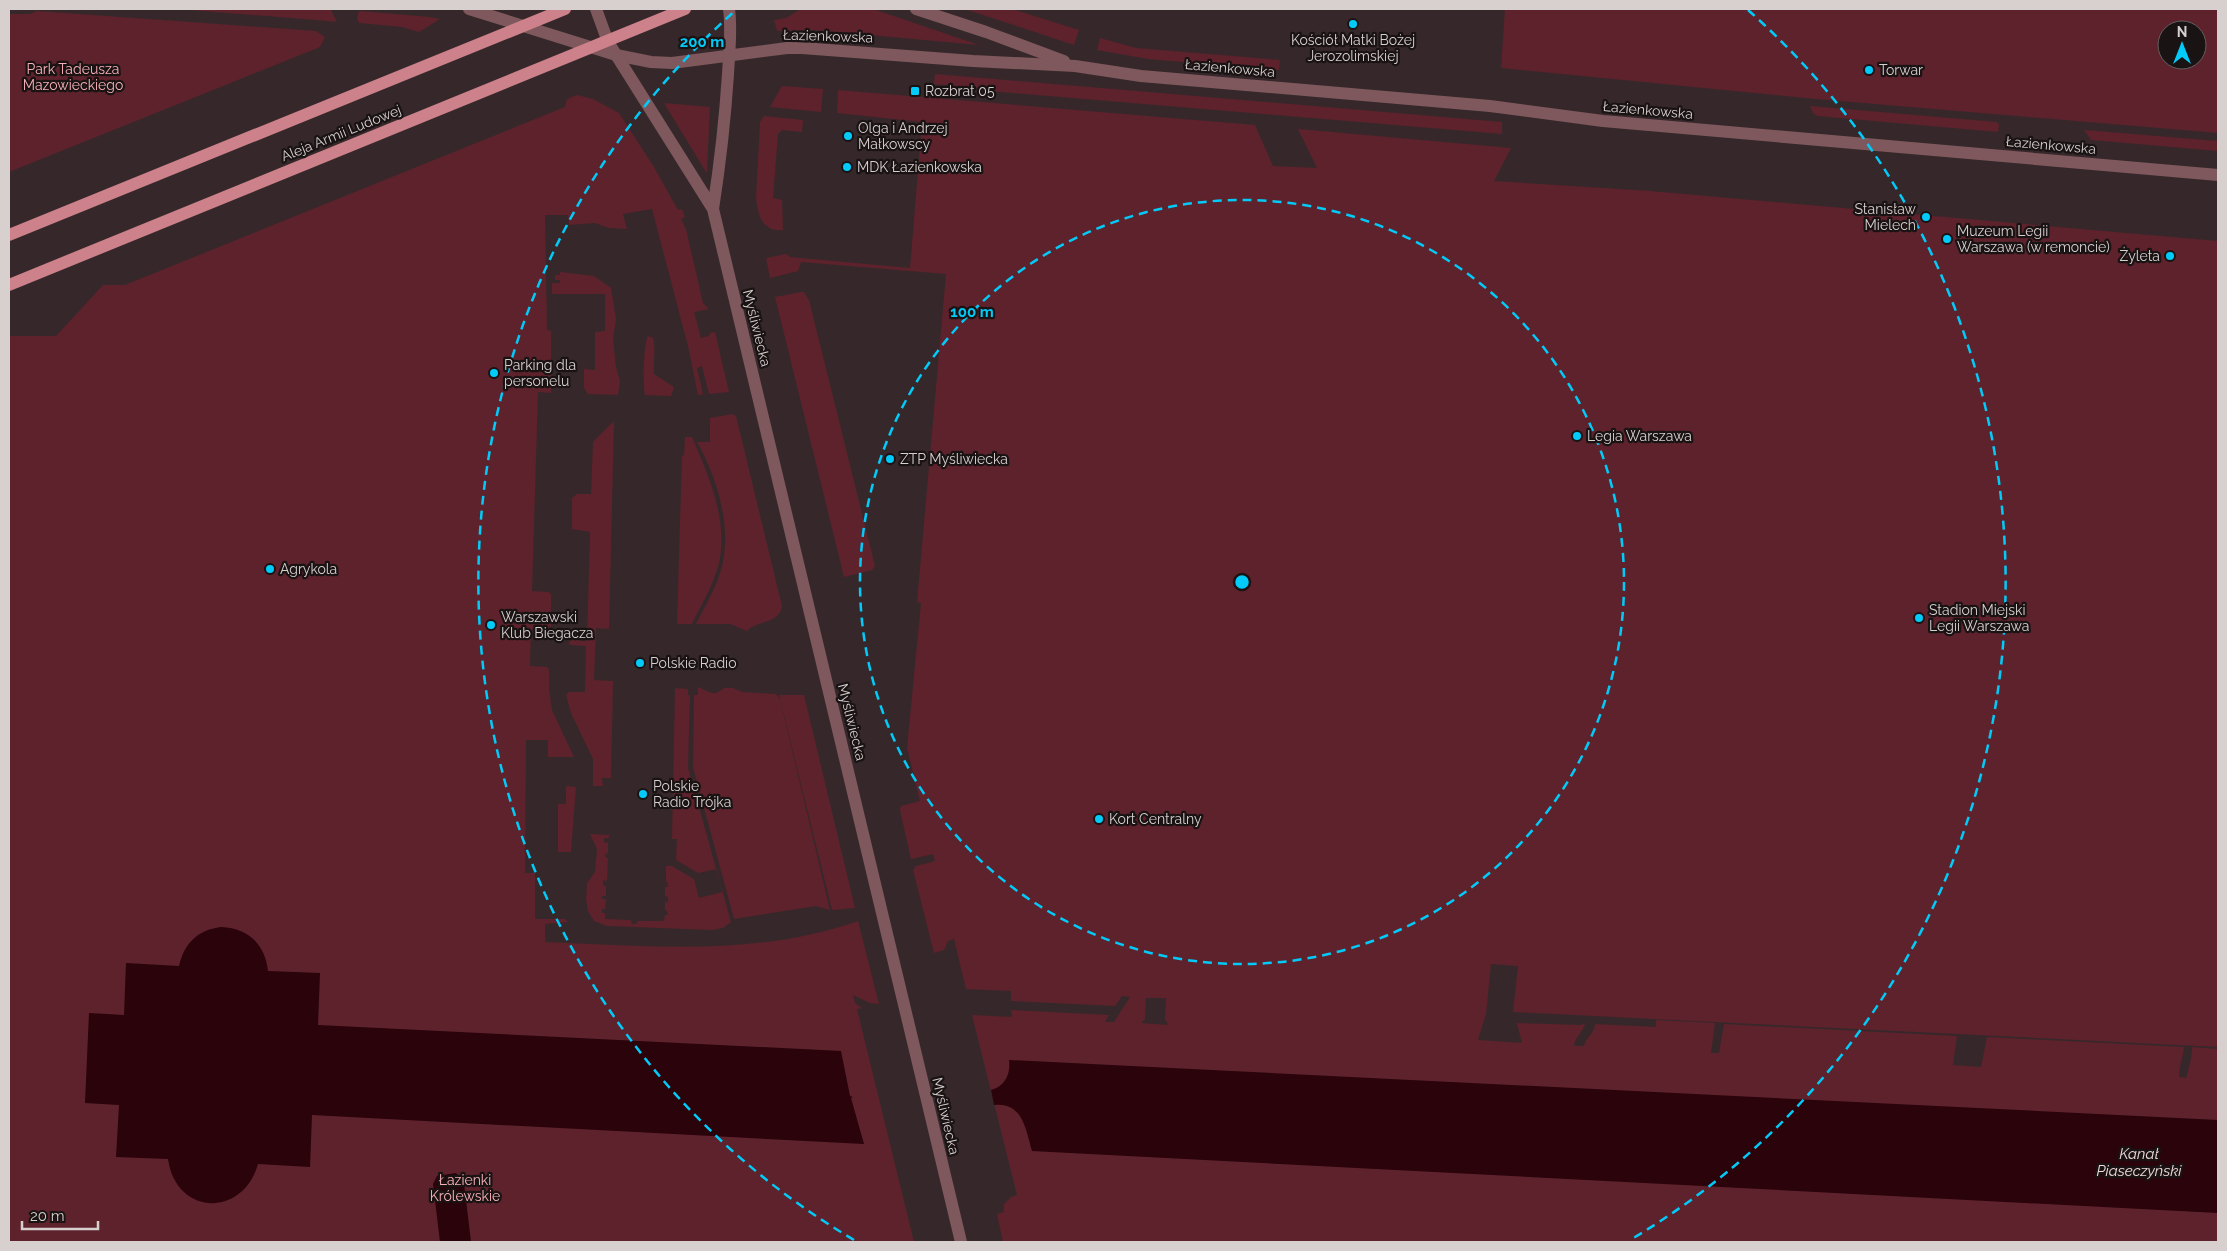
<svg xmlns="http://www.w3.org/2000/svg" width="2227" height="1251" viewBox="0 0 2227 1251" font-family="Raleway,sans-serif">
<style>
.green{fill:#5d222c;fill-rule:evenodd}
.water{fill:#2a030b}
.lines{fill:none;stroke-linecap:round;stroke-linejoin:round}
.tertiary{stroke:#7e585c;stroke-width:12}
.primary{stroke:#cd818a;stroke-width:12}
.ring{fill:none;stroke:#03cbf9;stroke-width:2.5;stroke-dasharray:9 6}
.poi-dot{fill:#03cbf9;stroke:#191313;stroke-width:2}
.labels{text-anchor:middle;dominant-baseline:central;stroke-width:4.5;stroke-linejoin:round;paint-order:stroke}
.street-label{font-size:14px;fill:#d8cfcf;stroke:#191313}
.poi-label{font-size:14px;fill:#d8cfcf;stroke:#191313;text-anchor:start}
.park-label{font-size:14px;fill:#f8b0b7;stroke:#191313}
.water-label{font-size:15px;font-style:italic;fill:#f4dbdd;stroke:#191313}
.centre{fill:#03cbf9;stroke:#191313;stroke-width:2.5}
.ring-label{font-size:15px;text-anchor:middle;font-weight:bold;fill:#03cbf9;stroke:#191313;stroke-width:4.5;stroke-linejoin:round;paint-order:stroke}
</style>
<rect width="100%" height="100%" fill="#36282a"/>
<g class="green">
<path d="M 177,9 L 331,10 L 337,22 L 317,20 Z"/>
<path d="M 801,9 L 873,9 L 979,45 L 815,30 L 777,31 L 774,20 L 786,18 Z"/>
<path d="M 965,9 L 1012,9 L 1079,30 L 1074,45 Z"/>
<path d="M 1505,9 L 2218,9 L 2218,133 L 1816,99 L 1501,68 ZM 2167,30 L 2197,30 L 2197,60 L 2167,60 Z"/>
<path d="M 37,11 L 316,31 L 325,37 L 320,47 L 9,172 L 9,14 L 30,14 Z"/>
<path d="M 359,11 L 430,17 L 440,19 L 419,32 L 402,27 L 359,23 L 357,18 Z"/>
<path d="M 1100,38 L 1136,48 L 1280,60 L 1279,70 L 1148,59 L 1097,50 Z"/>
<path d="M 935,74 L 1502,122 L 1502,134 L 989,91 L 980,88 L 934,84 Z"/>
<path d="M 782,86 L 823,89 L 821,112 L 770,107 Z"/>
<path d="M 838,90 L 1255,125 L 1273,166 L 1317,168 L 1298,129 L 1511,148 L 1494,181 L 1650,191 L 2218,241 L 2218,1047 L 1513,1012 L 1518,966 L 1491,964 L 1486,1014 L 1478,1040 L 1522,1043 L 1517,1023 L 1581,1025 L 1585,1023 C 1584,1032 1575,1036 1574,1046 L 1584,1046 C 1586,1037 1595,1033 1595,1024 L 1656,1027 L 1656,1020 L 1715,1023 L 1711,1053 L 1719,1053 L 1724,1024 L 1957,1036 L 1953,1065 L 1981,1067 L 1987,1037 L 2184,1047 C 2183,1058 2179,1066 2179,1077 L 2186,1078 L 2191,1059 L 2192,1047 L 2218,1049 L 2218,1242 L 1003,1242 L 997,1214 L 1004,1212 L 1004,1204 L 1011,1197 L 1017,1195 L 972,1015 L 1012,1017 L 1011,1010 L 1109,1015 L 1105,1022 L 1114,1022 L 1130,997 L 1122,996 L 1115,1006 L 1011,1001 L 1011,991 L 966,989 L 954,939 L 948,941 L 944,950 L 934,953 L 913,870 L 916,866 L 935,861 L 933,854 L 911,859 L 900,810 L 901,806 L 920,801 L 907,748 L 921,603 L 917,602 L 946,274 L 801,262 L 798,271 L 770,278 L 766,258 L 786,254 L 790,257 L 910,268 L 922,122 L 837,113 ZM 1146,998 L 1166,998 L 1165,1020 L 1169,1025 L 1141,1023 L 1145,1019 Z"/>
<path d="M 577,95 L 593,99 L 619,113 L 654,167 L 678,210 L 682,209 L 685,217 L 681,219 L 686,229 L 703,303 L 709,309 L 694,312 L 701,338 L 709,336 L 710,333 L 715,332 L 729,392 L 709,394 L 702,366 L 697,368 L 703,394 L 698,395 L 689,350 L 652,209 L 623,214 L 627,229 L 609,228 L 595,223 L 569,225 L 568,215 L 545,215 L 547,330 L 551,331 L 551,393 L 538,392 L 532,591 L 548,592 L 551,594 L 551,626 L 546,630 L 531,629 L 530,666 L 547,667 L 549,670 L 549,690 L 552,710 L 574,757 L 548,757 L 548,740 L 526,740 L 525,873 L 535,873 L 535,919 L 565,919 L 568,922 L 545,924 L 545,942 C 650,946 757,957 858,921 L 879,1004 L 870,1003 L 853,995 L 855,1003 L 862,1008 L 857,1009 L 914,1242 L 9,1242 L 9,336 L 56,336 L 103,285 L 125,285 L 565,107 L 567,99 Z"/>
<path d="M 664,103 L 710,107 L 707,172 L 706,172 Z"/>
<path d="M 1810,106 L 1997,122 L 1999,125 L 1998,132 L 1817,116 L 1813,113 Z"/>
<path d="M 764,116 L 803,120 L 802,132 L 782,130 L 778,134 L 773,198 L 782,200 L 783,230 C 762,232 758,215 756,198 L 760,122 Z"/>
<path d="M 2084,130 L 2218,141 L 2218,151 L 2091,140 Z"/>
<path d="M 560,272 L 594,276 L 611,288 L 616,319 L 613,339 L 616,367 L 620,381 L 618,395 L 588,394 L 584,388 L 584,369 L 595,370 L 595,332 L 605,331 L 605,294 L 552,294 L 552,283 L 560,283 L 560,280 L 555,280 L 555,275 L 560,275 Z"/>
<path d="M 801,292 L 804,292 L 809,300 L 875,566 L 872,570 L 844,577 L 775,297 Z"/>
<path d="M 648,336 L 653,338 C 656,349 653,362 654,374 L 674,387 L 671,396 L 645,395 C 643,384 643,346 648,336 Z"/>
<path d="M 732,414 L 736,416 L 782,606 C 779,625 756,620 747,631 L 730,624 L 696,624 C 703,610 712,595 718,579 C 735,536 719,481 697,442 L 710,442 L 710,418 Z"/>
<path d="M 614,421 L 609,629 L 596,628 L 594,680 L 613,681 L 611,778 L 602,778 L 603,786 L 593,786 L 593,759 L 571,713 L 566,695 L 569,692 L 585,692 L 586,646 L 571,645 L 568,643 L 572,640 L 587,641 L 590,532 L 572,529 L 572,498 L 577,494 L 591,494 L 593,442 Z"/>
<path d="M 685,437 L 692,437 C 710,479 733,530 715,576 C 709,593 699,609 692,624 L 677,624 L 682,456 L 684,455 Z"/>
<path d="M 698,687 C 709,691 713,698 724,688 L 733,688 L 742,692 L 776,694 L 780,699 L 830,910 L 816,906 L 734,919 L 693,767 L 694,695 L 698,695 Z"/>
<path d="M 675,688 L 688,689 L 688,695 L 690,695 L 688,768 L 731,922 L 723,928 L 712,930 L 607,926 L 594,921 L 588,911 L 586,899 L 587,883 L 595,872 L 597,849 L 590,834 L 609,835 L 609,838 L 604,838 L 604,842 L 608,843 L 608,853 L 605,854 L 605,857 L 608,858 L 607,881 L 603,880 L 603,885 L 606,886 L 606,896 L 602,896 L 602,899 L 606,899 L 605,909 L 602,909 L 602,913 L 605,913 L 605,919 L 631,920 L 632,924 L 637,924 L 637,921 L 664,921 L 665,915 L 668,915 L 667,911 L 665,910 L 665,902 L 668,902 L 668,897 L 665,896 L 665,887 L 668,887 L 668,882 L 666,882 L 666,866 L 672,866 L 694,879 L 699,898 L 722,892 L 717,869 L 698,873 L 676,860 L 677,839 L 672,839 Z"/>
<path d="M 779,695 L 804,695 L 855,908 L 832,910 Z"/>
<path d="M 566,786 L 576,787 L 571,852 L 558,852 L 558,804 L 566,804 Z"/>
</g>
<g class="water">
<path d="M 221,927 C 248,928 265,944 268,971 L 320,973 L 318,1025 L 841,1051 L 850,1096 L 853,1097 L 851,1098 L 864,1144 L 312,1115 L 310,1167 L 258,1164 C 243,1218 176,1216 168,1159 L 116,1157 L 119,1105 L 85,1103 L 89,1013 L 124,1015 L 126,963 L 179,966 C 184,944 197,930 221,927 Z"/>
<path d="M 1009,1060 L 2218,1120 L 2218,1213 L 1032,1151 C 1026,1131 1023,1101 994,1105 L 991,1090 C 1005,1086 1011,1074 1009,1060 Z"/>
<path d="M 456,1173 L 464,1183 L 471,1242 L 440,1242 L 433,1184 L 437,1176 Z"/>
</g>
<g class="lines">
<g class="tertiary">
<path d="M 469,9 L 616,55 L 651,62 L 672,63 L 787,48 L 802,48 L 973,61 L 1075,66 L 1141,76 L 1490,106 L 1603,121 L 2218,175"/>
<path d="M 596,9 L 608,42 L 713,209 L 961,1242"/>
<path d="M 916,9 L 986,32 L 1064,61"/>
<path d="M 713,209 C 720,164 725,120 728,74 C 729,53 732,30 729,9"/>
</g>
<g class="primary">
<path d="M 9,235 L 565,9"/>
<path d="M 9,285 L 685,9"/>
</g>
</g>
<g class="ring">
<circle cx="1242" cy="582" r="382"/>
<path d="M854 1240A764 764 0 0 1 736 10M1748 10A764 764 0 0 1 1630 1240"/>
</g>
<g class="poi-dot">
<circle cx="1353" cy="24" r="5"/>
<circle cx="1869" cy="70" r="5"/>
<rect x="910" y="86" width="10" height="10" rx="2.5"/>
<circle cx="848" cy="136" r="5"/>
<circle cx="847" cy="167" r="5"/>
<circle cx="1926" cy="217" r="5"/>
<circle cx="1947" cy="239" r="5"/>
<circle cx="2170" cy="256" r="5"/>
<circle cx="494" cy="373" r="5"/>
<circle cx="1577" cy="436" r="5"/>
<circle cx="890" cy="459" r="5"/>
<circle cx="270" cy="569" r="5"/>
<circle cx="1919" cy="618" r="5"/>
<circle cx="491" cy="625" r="5"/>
<circle cx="640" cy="663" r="5"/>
<circle cx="643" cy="794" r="5"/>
<circle cx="1099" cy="819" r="5"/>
</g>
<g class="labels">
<g class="street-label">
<text transform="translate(828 36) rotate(2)">Łazienkowska</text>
<text transform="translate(1230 68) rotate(5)">Łazienkowska</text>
<text transform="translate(1648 110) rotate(5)">Łazienkowska</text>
<text transform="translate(341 133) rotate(-22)">Aleja Armii Ludowej</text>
<text transform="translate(2051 145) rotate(5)">Łazienkowska</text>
<text transform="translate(757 328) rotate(76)">Myśliwiecka</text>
<text transform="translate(852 722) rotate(76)">Myśliwiecka</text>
<text transform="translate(946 1116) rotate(77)">Myśliwiecka</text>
</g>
<g class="poi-label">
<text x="1353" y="40" text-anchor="middle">Kościół Matki Bożej<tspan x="1353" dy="16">Jerozolimskiej</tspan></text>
<text x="1879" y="70">Torwar</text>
<text x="925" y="91">Rozbrat 05</text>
<text x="858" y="128">Olga i Andrzej<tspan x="858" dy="16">Małkowscy</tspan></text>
<text x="857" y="167">MDK Łazienkowska</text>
<text x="1916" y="209" text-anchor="end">Stanisław<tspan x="1916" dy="16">Mielech</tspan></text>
<text x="1957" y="231">Muzeum Legii<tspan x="1957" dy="16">Warszawa (w remoncie)</tspan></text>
<text x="2160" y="256" text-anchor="end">Żyleta</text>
<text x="504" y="365">Parking dla<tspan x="504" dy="16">personelu</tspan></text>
<text x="1587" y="436">Legia Warszawa</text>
<text x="900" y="459">ZTP Myśliwiecka</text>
<text x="280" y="569">Agrykola</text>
<text x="1929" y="610">Stadion Miejski<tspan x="1929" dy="16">Legii Warszawa</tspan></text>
<text x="501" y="617">Warszawski<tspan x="501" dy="16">Klub Biegacza</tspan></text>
<text x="650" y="663">Polskie Radio</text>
<text x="653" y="786">Polskie<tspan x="653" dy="16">Radio Trójka</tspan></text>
<text x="1109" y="819">Kort Centralny</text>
</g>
<g class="park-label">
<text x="73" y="69">Park Tadeusza<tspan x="73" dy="16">Mazowieckiego</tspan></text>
<text x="465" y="1180">Łazienki<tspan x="465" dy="16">Królewskie</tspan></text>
</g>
<g class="water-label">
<text x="2139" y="1154">Kanał<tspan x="2139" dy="17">Piaseczyński</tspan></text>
</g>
</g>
<circle cx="1242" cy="582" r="8" class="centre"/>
<g class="ring-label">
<text x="702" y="47">200 m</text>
<text x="972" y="317">100 m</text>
</g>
<rect width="2227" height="1251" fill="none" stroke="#d8cfcf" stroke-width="20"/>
<g transform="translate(2182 45)"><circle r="24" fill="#191313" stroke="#655e5e"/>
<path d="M0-4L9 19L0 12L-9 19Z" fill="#03cbf9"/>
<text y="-8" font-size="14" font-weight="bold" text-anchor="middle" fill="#d8cfcf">N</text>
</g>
<path d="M22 1221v8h76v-8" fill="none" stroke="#d8cfcf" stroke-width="2.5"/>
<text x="30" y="1221" font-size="15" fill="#d8cfcf" stroke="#191313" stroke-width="4" paint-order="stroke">20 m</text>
</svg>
